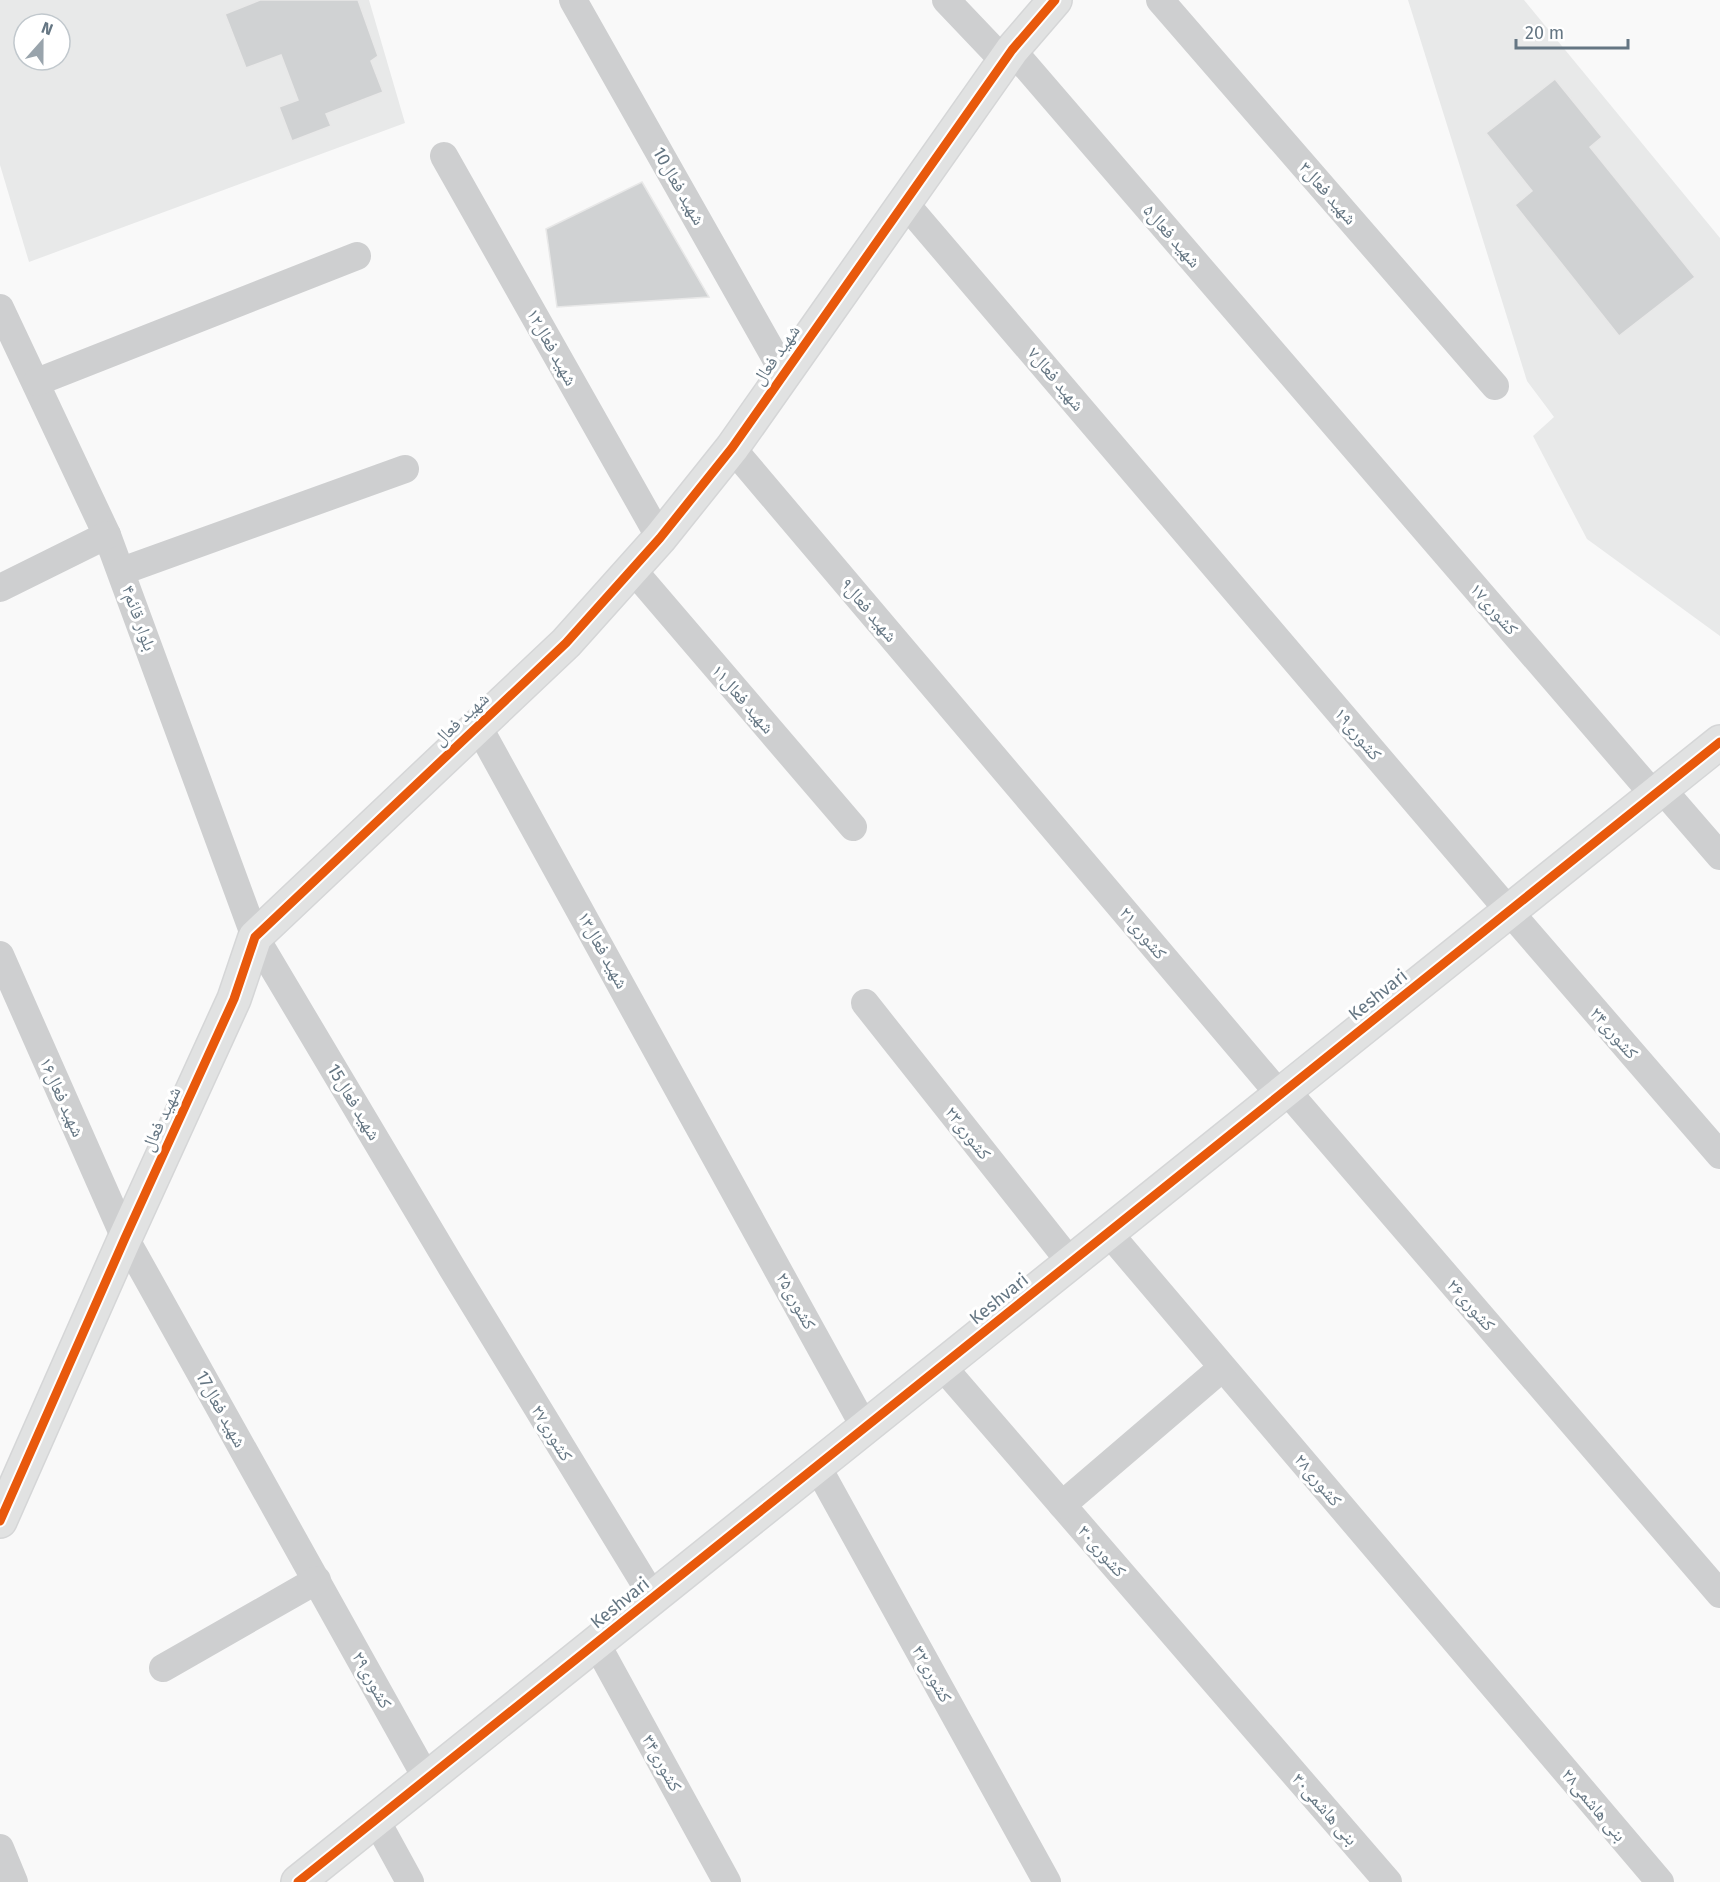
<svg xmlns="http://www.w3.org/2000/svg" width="1720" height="1882" viewBox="0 0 1720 1882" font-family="'Fira Sans','Noto Naskh Arabic',sans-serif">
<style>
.built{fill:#e8e9e9;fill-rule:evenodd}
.building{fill:#d0d2d3;stroke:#e8e8e8;stroke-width:1.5}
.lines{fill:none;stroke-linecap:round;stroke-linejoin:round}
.secondary-casing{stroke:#d5d6d7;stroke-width:36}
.street{stroke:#cecfd0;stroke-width:28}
.secondary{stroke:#e1e2e2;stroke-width:33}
.cycleway-casing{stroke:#fff;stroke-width:13}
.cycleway{stroke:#e8590c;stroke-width:9}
.labels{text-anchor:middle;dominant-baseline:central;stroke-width:6;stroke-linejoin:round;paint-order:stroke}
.street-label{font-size:18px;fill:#657683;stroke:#fff}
</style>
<rect width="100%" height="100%" fill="#f9f9f9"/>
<g class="built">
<path d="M 0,0 L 369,0 L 405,123 L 29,262 L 0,165 ZM 24,24 L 60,24 L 60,60 L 24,60 Z"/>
<path d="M 1408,0 L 1524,0 L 1720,238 L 1720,636 L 1587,539 L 1533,436 L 1554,417 L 1527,381 Z"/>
</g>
<g class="building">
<path d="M 260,0 L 358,0 L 378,56 L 371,61 L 383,92 L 326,114 L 331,126 L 292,141 L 279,107 L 298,100 L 281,55 L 246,68 L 225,14 Z"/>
<path d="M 1555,79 L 1602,137 L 1590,147 L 1695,277 L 1619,336 L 1515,205 L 1532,191 L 1486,133 Z"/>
<path d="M 642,182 L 709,297 L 557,307 L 546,229 Z"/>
</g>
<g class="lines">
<g class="secondary-casing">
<g id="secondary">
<path d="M 0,1521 L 125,1238 L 234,999 L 255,937 L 566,643 L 660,538 L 732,448 L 1012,50 L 1055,0"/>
<path d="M 298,1882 L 1720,742"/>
</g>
</g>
<g class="street">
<path d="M 573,0 L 784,373"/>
<path d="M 946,0 L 1004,61"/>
<path d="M 1160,0 L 1495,386"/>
<path d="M 1012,50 L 1654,795"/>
<path d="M 444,156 L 660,538"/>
<path d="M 904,202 L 1509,911 L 1720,1155"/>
<path d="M 0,308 L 107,535 L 255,937 L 452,1268 L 653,1597"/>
<path d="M 37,382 L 357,256"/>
<path d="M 732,448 L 1280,1095"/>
<path d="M 633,570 L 853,827"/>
<path d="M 122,571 L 405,469"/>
<path d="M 0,588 L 107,535"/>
<path d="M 478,726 L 865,1428"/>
<path d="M 1662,789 L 1720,856"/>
<path d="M 0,955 L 125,1238 L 427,1779"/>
<path d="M 865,1003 L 1071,1263"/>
<path d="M 1286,1090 L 1720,1594"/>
<path d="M 1108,1232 L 1660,1882"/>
<path d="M 942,1366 L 1388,1882"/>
<path d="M 817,1466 L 1047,1882"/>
<path d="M 1062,1505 L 1222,1368"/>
<path d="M 596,1643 L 727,1882"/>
<path d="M 163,1668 L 317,1580"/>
<path d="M 376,1820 L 410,1882"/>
<path d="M 0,1848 L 14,1882"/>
</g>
<use href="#secondary" class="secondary"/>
<g class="cycleway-casing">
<g id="cycleway">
<path d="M 0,1521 L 125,1238 L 234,999 L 255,937 L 566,643 L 660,538 L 732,448 L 1012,50 L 1055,0"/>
<path d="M 298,1882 L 1720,742"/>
</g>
</g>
<use href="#cycleway" class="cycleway"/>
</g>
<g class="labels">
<g class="street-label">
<text transform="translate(679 186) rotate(60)">10شهید فعال</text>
<text transform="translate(1328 193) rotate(49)">شهید فعال۳</text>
<text transform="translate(1172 236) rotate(49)">شهید فعال۵</text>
<text transform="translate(552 347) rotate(61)">شهید فعال۱۲</text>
<text transform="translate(776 355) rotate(-55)">شهید فعال</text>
<text transform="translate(1056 379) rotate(50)">شهید فعال۷</text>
<text transform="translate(1494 609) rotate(49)">۱۷کشوری</text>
<text transform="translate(869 610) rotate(50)">شهید فعال۹</text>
<text transform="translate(139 618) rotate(70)">بلوار قائم۴</text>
<text transform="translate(743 699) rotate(49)">شهید فعال۱۱</text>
<text transform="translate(461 719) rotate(-43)">شهید فعال</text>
<text transform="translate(1358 734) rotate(50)">۱۹کشوری</text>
<text transform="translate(1143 933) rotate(50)">۲۱کشوری</text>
<text transform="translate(603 950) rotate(61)">شهید فعال۱۳</text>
<text transform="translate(1378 995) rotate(-39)">Keshvari</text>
<text transform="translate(1614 1033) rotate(49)">کشوری۲۴</text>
<text transform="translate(62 1097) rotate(66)">شهید فعال۱۶</text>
<text transform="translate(354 1102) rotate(59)">15شهید فعال</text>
<text transform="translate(161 1119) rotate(-65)">شهید فعال</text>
<text transform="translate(968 1133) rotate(52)">کشوری۲۳</text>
<text transform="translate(999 1299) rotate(-39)">Keshvari</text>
<text transform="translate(796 1301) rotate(61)">کشوری۲۵</text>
<text transform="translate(1471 1305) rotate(49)">کشوری۲۶</text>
<text transform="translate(221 1409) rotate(61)">17شهید فعال</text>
<text transform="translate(552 1433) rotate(59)">کشوری۲۷</text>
<text transform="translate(1318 1480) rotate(50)">کشوری۲۸</text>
<text transform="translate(1102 1551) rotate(49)">کشوری۳۰</text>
<text transform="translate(620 1603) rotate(-39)">Keshvari</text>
<text transform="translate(932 1674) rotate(61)">کشوری۳۲</text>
<text transform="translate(372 1680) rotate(61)">کشوری۲۹</text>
<text transform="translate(662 1763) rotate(61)">کشوری۳۴</text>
<text transform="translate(1594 1805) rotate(50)">بنی هاشمی۲۸</text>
<text transform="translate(1325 1809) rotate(49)">بنی هاشمی۳۰</text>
</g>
</g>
<g transform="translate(42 42) rotate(21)"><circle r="28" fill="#ffffff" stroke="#c1c8cd" stroke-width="1.5"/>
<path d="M0-4.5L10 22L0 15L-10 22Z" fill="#99a4ac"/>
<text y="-9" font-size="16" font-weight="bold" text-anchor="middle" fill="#657683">N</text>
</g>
<path d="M1516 39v9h112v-9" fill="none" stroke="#657683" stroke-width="3"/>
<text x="1525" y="39" font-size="18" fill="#657683" stroke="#ffffff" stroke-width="4.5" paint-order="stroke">20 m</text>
</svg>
